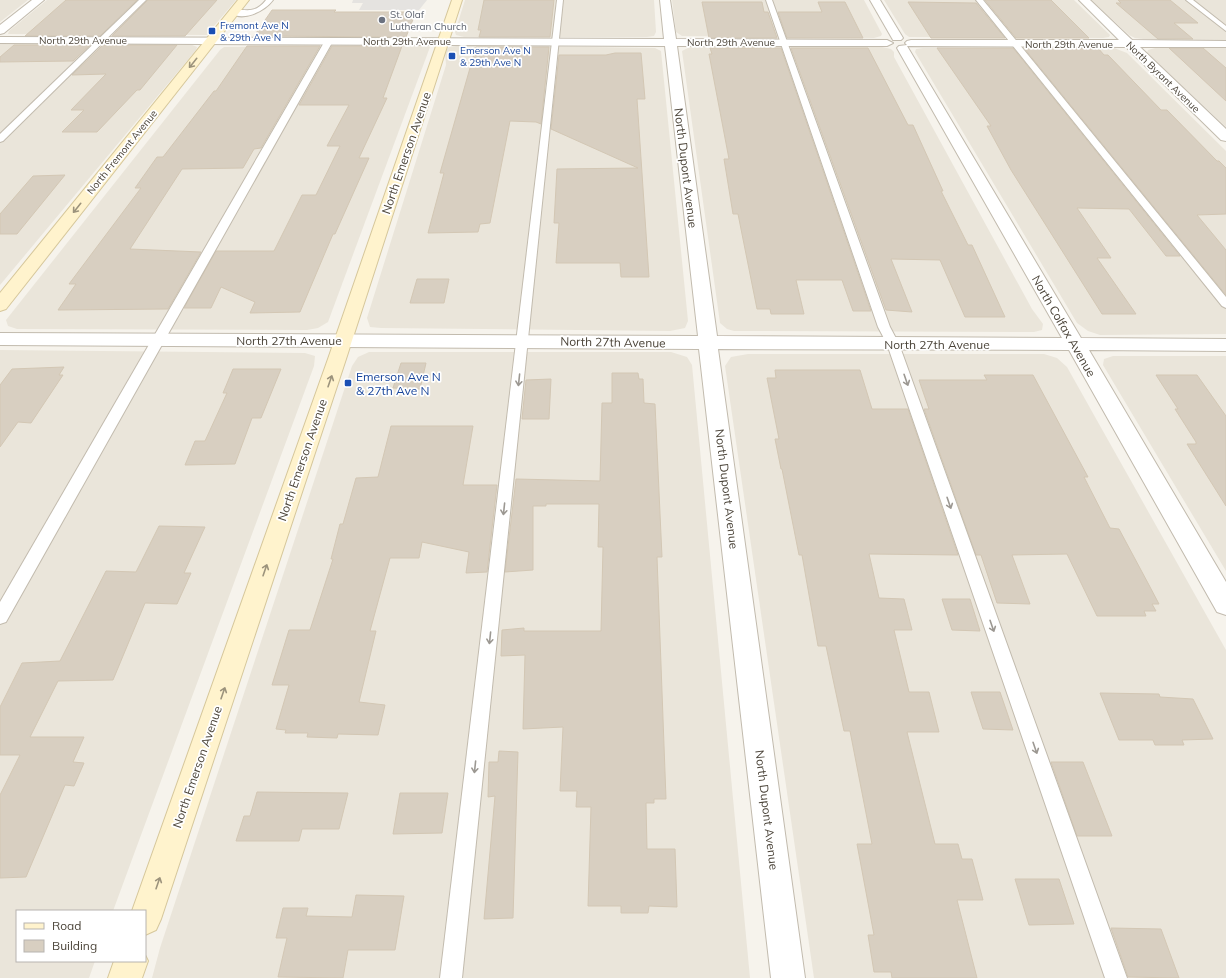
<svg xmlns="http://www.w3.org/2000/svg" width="1226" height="978" viewBox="0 0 1226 978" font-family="Mulish,sans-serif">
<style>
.residential{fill:#eae5da}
.parking{fill:#e5e3e0}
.building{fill:#d8cfc1;stroke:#d3c7b4}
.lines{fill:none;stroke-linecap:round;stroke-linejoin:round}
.lane-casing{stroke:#c2bbae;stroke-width:2}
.street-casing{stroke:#c2bbae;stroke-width:2}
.secondary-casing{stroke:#d6c79b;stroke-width:2}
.lane{fill:#fff;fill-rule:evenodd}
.street{fill:#fff;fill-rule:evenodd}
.secondary{fill:#fff3cd;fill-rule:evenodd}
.oneway{stroke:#9c937c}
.oneway2{stroke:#9c9892}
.worship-dot{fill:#6b7280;stroke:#fff;stroke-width:1.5}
.transit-dot{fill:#1a4fb4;stroke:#fff;stroke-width:1.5}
.labels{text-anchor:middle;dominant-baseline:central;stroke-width:3.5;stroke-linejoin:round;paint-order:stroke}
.far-worship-label{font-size:10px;fill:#5b616d;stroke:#fff;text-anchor:start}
.far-transit-label{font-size:10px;fill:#164399;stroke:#fff;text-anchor:start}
.far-street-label{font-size:10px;fill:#4b4439;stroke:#fff}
.street-label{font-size:12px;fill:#4b4439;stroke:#fff}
.transit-label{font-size:12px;fill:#164399;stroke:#fff;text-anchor:start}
</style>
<rect width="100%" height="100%" fill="#f6f3ec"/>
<g class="residential">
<path d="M 0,0 L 28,0 L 0,22 Z"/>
<path d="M 47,0 L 236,0 L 214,26 L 212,31 L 207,35 L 8,34 L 9,31 Z"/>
<path d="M 465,0 L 654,0 L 656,32 L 654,36 L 647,37 L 464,37 L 456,35 L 455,32 Z"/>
<path d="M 672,0 L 864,0 L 882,34 L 881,36 L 874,38 L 682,36 L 676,32 Z"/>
<path d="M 884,0 L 1074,0 L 1110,35 L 1109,37 L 1103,38 L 909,37 L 905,34 Z"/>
<path d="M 1091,0 L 1226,0 L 1226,40 L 1143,39 L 1135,38 L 1129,35 Z"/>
<path d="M 0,44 L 190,44 L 197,47 L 196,50 L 0,285 Z"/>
<path d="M 426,45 L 430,47 L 328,322 L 318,328 L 307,330 L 17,329 L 8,326 L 6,320 L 220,50 L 224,47 Z"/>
<path d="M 464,45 L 655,48 L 661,51 L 688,321 L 685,328 L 670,331 L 381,328 L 370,327 L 367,318 L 446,65 L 445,51 L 449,47 Z"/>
<path d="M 690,47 L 882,47 L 891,49 L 894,52 L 894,57 L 1032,309 L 1043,324 L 1042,330 L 1034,332 L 734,331 L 727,329 L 720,323 L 682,51 Z"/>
<path d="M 923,48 L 1114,48 L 1127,53 L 1226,151 L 1226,334 L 1100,335 L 1088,331 L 1077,323 L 915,52 L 916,49 Z"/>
<path d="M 1155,48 L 1226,48 L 1226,127 L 1147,53 L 1148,50 Z"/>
<path d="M 0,350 L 305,353 L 315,356 L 314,366 L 113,911 L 17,911 L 17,961 L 95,961 L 89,978 L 0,978 Z"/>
<path d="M 369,352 L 671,352 L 687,357 L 692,365 L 750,978 L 152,978 L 160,948 L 352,366 L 358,357 Z"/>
<path d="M 748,354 L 1044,354 L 1057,358 L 1067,367 L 1226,650 L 1226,978 L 814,978 L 725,366 L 731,357 Z"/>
<path d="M 1113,356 L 1226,356 L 1226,571 L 1103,365 L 1104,359 Z"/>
</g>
<path class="parking" d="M 353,0 L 427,0 L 419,10 L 359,10 L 363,3 L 352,3 Z"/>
<g class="building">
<path d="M 66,0 L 137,0 L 100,36 L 25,36 Z"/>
<path d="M 148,0 L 217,0 L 185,36 L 112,36 Z"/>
<path d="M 484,0 L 554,0 L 550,37 L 479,37 L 481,30 L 478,30 Z"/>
<path d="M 985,0 L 1051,0 L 1089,38 L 1016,38 Z"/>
<path d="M 1118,0 L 1170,0 L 1198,23 L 1174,23 L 1193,39 L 1158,39 L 1116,3 L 1121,3 Z"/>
<path d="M 702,2 L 762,2 L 764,12 L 768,12 L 777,38 L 709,38 Z"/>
<path d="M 818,2 L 845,2 L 863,38 L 787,38 L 778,12 L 822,12 Z"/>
<path d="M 908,2 L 976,3 L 1005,38 L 931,38 Z"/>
<path d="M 272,10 L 336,10 L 334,12 L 416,12 L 406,37 L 254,36 Z"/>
<path d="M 14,45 L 90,45 L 73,61 L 0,62 L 0,57 Z"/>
<path d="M 103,45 L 177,45 L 140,90 L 137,90 L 97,132 L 62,132 L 84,110 L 71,110 L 106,74 L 72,75 Z"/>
<path d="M 247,46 L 320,46 L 261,148 L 254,149 L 243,168 L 182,169 L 130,249 L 201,252 L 168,309 L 58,310 L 76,284 L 69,284 L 141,188 L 135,188 L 157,157 L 163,157 L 214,91 L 216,91 Z"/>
<path d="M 332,46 L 402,46 L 383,98 L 387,98 L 359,158 L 369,158 L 335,234 L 333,234 L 300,312 L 250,313 L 255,302 L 221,287 L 211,308 L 184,308 L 216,251 L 274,251 L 302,195 L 316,195 L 340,146 L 327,146 L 349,105 L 299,105 Z"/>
<path d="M 476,47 L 549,47 L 541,124 L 536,122 L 510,121 L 490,223 L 480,224 L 478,232 L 428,233 L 444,173 L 440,173 Z"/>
<path d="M 710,48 L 781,48 L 871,311 L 853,311 L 842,280 L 796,280 L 804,314 L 771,314 L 770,309 L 757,309 L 738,214 L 733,214 L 724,159 L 729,159 L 709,54 L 712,54 Z"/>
<path d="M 791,48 L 868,48 L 908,125 L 913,125 L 943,191 L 941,191 L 968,245 L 972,245 L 1005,317 L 965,317 L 940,260 L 891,259 L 912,312 L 886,310 Z"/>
<path d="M 937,48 L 1013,48 L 1180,256 L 1166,256 L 1129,209 L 1077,208 L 1111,258 L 1097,258 L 1136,314 L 1102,314 L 1011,170 L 987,126 L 991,126 Z"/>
<path d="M 1024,48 L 1098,48 L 1104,55 L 1108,55 L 1161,110 L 1167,110 L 1217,161 L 1219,161 L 1226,168 L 1226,214 L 1197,215 L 1226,250 L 1226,295 Z"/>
<path d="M 1169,48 L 1203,48 L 1226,68 L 1226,101 Z"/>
<path d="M 615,53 L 641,53 L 645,99 L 637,99 L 649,277 L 621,277 L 620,263 L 556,263 L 559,223 L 554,223 L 557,169 L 638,168 L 551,129 L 559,55 L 606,55 Z"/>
<path d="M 65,175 L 17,234 L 0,234 L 0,214 L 33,176 Z"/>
<path d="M 417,279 L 449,279 L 444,303 L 410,303 Z"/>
<path d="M 401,363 L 426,363 L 420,389 L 393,388 Z"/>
<path d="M 64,367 L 59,375 L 63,375 L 31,423 L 18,422 L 0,447 L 0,385 L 12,369 Z"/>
<path d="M 233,369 L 281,369 L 261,418 L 252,418 L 235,464 L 185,465 L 195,441 L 205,441 L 227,393 L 223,393 Z"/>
<path d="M 775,370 L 860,370 L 872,409 L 908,409 L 958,555 L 869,554 L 879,598 L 904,599 L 912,630 L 894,630 L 909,692 L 929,692 L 939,732 L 907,732 L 935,844 L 958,844 L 962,859 L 972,859 L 983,900 L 957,900 L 977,978 L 892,978 L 891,972 L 874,972 L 868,935 L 874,935 L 857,844 L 872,844 L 850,731 L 844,731 L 826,646 L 818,646 L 802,555 L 799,555 L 782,469 L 781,469 L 775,439 L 779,439 L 767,378 L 776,378 Z"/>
<path d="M 612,373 L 638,373 L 639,379 L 643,379 L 644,403 L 655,404 L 662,557 L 657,557 L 666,799 L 654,799 L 654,803 L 646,803 L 647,849 L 675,849 L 677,907 L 649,906 L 648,913 L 621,913 L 621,906 L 588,906 L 591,807 L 576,807 L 577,791 L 560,791 L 563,727 L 523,729 L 525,655 L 501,656 L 502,630 L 524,628 L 524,631 L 601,631 L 603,547 L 598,547 L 599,504 L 546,504 L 546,506 L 533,506 L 533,570 L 505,572 L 516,479 L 600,481 L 602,403 L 612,403 Z"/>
<path d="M 984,375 L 1033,375 L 1088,477 L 1084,477 L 1110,528 L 1119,529 L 1149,585 L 1159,604 L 1152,604 L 1156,611 L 1144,611 L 1146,616 L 1097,616 L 1067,554 L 1012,555 L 1030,604 L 997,603 L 981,555 L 976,555 L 924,409 L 929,409 L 919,380 L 987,380 Z"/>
<path d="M 1156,375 L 1197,375 L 1226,416 L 1226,506 L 1187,444 L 1196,444 L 1196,442 L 1175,409 L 1178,409 Z"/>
<path d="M 551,379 L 549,419 L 522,419 L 526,380 Z"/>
<path d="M 391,426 L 473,426 L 463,485 L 497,485 L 487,572 L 466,573 L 469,552 L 422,542 L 419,558 L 390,558 L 370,631 L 376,631 L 359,702 L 385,705 L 378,735 L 338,734 L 337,738 L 307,737 L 308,733 L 285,733 L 286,730 L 276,729 L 289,685 L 272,685 L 289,630 L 310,630 L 333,559 L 331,559 L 340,524 L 343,524 L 356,478 L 378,477 Z"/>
<path d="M 159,526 L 205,527 L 184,573 L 191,573 L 177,604 L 145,603 L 113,680 L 58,681 L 30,737 L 84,737 L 73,762 L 84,763 L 74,786 L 65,785 L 26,877 L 0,878 L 0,795 L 20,755 L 0,755 L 0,707 L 22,663 L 60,661 L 106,571 L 136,572 Z"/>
<path d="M 942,599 L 970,599 L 980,631 L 952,630 Z"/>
<path d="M 971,692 L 1000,692 L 1013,730 L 983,729 Z"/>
<path d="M 1100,693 L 1159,694 L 1160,697 L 1193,699 L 1213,739 L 1182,740 L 1184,745 L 1155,745 L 1153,740 L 1119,740 Z"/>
<path d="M 499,751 L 518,752 L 513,918 L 484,919 L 495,796 L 488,797 L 489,762 L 498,762 Z"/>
<path d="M 1051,762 L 1083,762 L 1112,836 L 1077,836 Z"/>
<path d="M 257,792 L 348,793 L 339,829 L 302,829 L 299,841 L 236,841 L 244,816 L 250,816 Z"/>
<path d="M 400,793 L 448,793 L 442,833 L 393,834 Z"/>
<path d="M 1015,879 L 1059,879 L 1074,924 L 1029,925 Z"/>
<path d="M 356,895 L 404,896 L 395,950 L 348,950 L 343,978 L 278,977 L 287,938 L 276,938 L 283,908 L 308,908 L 306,916 L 352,917 Z"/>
<path d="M 1111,928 L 1161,929 L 1179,978 L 1128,977 Z"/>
</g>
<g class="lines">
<g class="lane-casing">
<g id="lane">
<path d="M 139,0 L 146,0 L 3,141 L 0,142 L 0,134 Z"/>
<path d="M 266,0 L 273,0 C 265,11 243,22 231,13 C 242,5 252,18 266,0 Z"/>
<path d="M 557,0 L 563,0 L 462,978 L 440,978 Z"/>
<path d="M 766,0 L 772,0 L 890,327 L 899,344 L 1127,978 L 1105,978 L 887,344 L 878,327 Z"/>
<path d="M 976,0 L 983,0 L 1226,297 L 1226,308 L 1222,306 Z"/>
<path d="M 1186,0 L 1193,0 L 1226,26 L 1226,31 Z"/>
<path d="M 326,39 L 333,41 L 6,622 L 0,624 L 0,602 Z"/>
</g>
</g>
<g class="street-casing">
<g id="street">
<path d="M 32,0 L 44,0 L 4,33 L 0,34 L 0,25 Z"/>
<path d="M 660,0 L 670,0 L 676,39 L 887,40 L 893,43 L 887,46 L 677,46 L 717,336 L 1062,338 L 897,48 L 899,46 L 907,45 L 905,43 L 907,41 L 911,40 L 1119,40 L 1079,0 L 1090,0 L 1132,40 L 1226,41 L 1226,47 L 1140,47 L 1226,129 L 1226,141 L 1221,140 L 1126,47 L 907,46 L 1081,338 L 1226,339 L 1226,351 L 1089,350 L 1226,582 L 1226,615 L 1217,612 L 1069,350 L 718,349 L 805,978 L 771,978 L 699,349 L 0,345 L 0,333 L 698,336 L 665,46 L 0,43 L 0,37 L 664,39 Z"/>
<path d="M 870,0 L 880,0 L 903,38 L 901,40 L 893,40 Z"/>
</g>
</g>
<g class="secondary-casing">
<g id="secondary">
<path d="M 238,0 L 249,0 L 6,309 L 0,311 L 0,293 Z"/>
<path d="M 452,0 L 462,0 L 346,359 L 161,919 L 156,930 L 145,935 L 145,911 L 132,911 L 328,359 Z"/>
<path d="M 145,955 L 148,961 L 142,978 L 108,978 L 114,961 L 145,961 Z"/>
</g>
</g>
<use href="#lane" class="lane"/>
<use href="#street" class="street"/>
<use href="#secondary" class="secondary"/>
</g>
<defs><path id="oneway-shaft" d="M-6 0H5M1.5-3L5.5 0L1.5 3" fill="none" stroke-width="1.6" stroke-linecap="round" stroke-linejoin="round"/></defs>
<g class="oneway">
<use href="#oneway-shaft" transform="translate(193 63) rotate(129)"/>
<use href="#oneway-shaft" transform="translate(77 208) rotate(129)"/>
<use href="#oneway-shaft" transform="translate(330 381) rotate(-71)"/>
<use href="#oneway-shaft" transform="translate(265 570) rotate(-71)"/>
<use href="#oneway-shaft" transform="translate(223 693) rotate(-71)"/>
<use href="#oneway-shaft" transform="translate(158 883) rotate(-71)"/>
</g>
<g class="oneway2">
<use href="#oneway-shaft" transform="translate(519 380) rotate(96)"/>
<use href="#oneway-shaft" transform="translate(906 380) rotate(71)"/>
<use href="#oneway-shaft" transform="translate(949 503) rotate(71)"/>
<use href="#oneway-shaft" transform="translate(504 509) rotate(96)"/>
<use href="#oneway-shaft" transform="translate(992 626) rotate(71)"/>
<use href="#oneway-shaft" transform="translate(490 638) rotate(96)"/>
<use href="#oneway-shaft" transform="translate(1035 748) rotate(71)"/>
<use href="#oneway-shaft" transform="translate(475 767) rotate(96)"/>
</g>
<circle class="worship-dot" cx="382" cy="20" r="4"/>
<g class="transit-dot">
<rect x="208" y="27" width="8" height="8" rx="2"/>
<rect x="448" y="52" width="8" height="8" rx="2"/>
<rect x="344" y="379" width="8" height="8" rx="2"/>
</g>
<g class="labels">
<g class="far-worship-label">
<text x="390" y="14">St. Olaf<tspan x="390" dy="12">Lutheran Church</tspan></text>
</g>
<g class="far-transit-label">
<text x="220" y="25">Fremont Ave N<tspan x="220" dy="12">&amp; 29th Ave N</tspan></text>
<text x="460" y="50">Emerson Ave N<tspan x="460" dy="12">&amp; 29th Ave N</tspan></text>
</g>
<g class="far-street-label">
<text x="83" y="40">North 29th Avenue</text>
<text x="407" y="41">North 29th Avenue</text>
<text x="731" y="42">North 29th Avenue</text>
<text x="1069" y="44">North 29th Avenue</text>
<text transform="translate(1163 77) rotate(44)">North Byrant Avenue</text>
<text transform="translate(122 152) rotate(-51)">North Fremont Avenue</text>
</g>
<g class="street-label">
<text transform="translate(406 153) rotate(-71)">North Emerson Avenue</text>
<text transform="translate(686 168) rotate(83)">North Dupont Avenue</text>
<text transform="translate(1064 326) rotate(60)">North Colfax Avenue</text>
<text x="289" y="340">North 27th Avenue</text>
<text transform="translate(613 342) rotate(1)">North 27th Avenue</text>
<text x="937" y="344">North 27th Avenue</text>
<text transform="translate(302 460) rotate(-71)">North Emerson Avenue</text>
<text transform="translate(727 489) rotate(83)">North Dupont Avenue</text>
<text transform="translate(197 767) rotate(-71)">North Emerson Avenue</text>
<text transform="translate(767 810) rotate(83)">North Dupont Avenue</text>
</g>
<g class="transit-label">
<text x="356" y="376">Emerson Ave N<tspan x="356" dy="14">&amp; 27th Ave N</tspan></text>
</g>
</g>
<rect x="16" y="910" width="130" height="52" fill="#ffffff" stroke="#b7b4b0"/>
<rect x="24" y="923" width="20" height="6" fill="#fff3cd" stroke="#b7b4b0"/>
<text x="52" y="930" font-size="12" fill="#4b4439">Road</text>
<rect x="24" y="940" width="20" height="12" fill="#d8cfc1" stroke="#b7b4b0"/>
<text x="52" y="950" font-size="12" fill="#4b4439">Building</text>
</svg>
